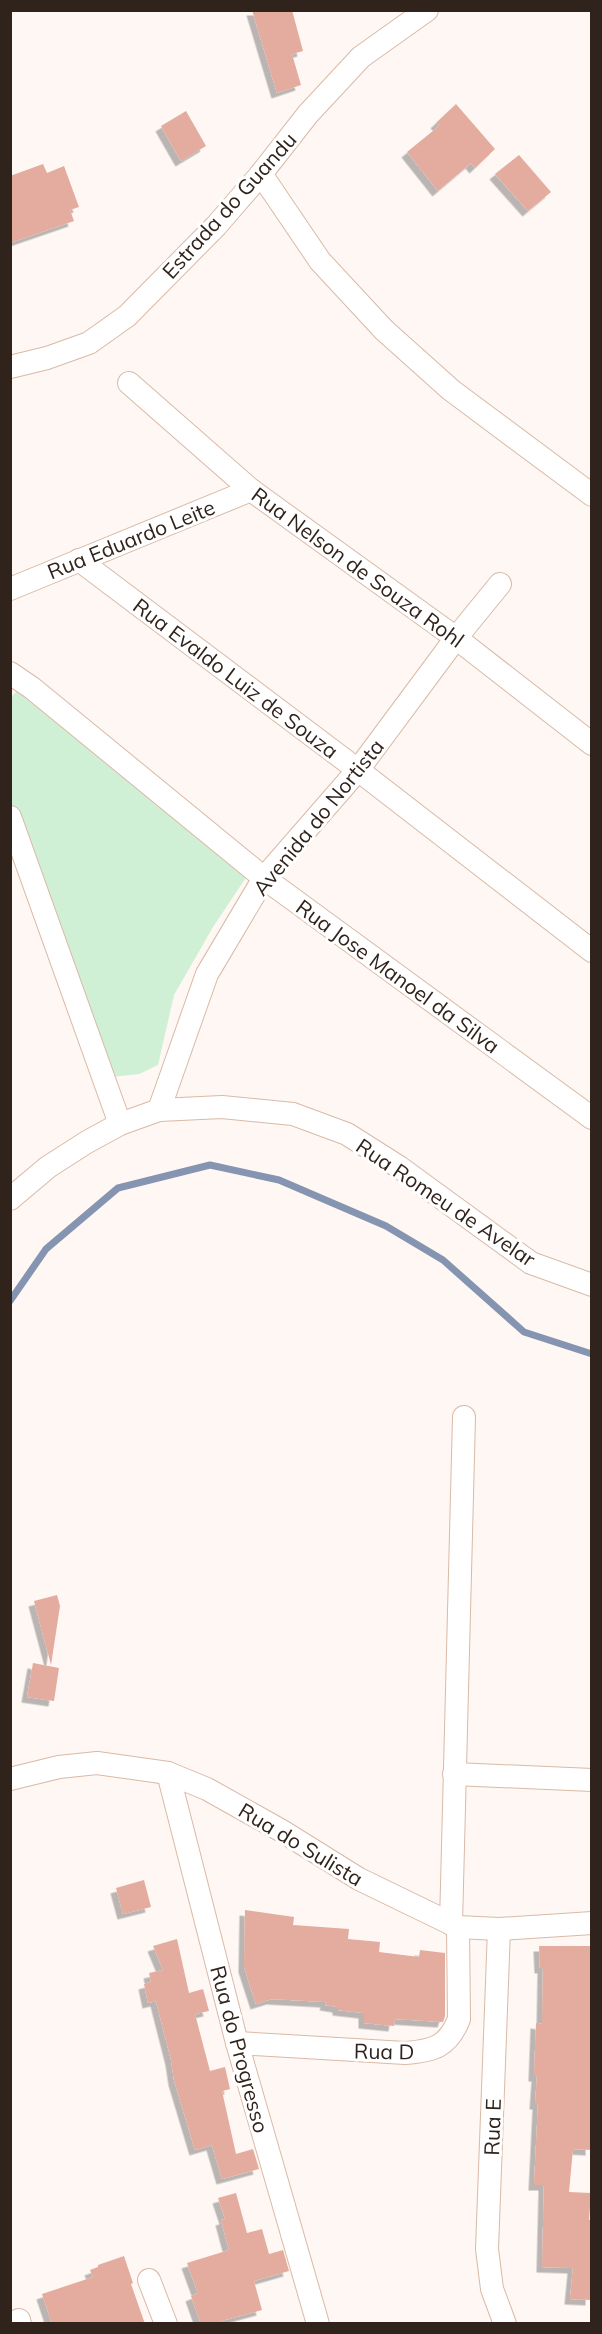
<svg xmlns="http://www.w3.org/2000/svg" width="602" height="2334" viewBox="0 0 602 2334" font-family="Mulish,sans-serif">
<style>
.green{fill:#d0f0d6}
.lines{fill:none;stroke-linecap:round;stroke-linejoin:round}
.stream{stroke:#8594b0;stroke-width:7}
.building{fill:#e3ac9e;filter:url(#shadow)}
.minor-casing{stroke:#dab9a6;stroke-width:24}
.minor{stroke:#fff;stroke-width:22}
.labels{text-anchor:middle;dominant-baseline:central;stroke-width:6;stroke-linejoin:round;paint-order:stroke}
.street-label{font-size:21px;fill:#30231c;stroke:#fff}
</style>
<defs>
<filter id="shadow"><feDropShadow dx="-5.5" dy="5.5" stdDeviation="0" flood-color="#0004"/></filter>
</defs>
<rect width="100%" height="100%" fill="#fef7f3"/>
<path class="green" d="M 17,691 L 247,876 L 213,927 L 174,995 L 158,1065 L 139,1074 L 112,1077 L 11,803 L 11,697 Z"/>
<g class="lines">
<path class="stream" d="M 10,1301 L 46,1249 L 118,1188 L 210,1165 L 279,1180 L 386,1226 L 443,1260 L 524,1332 L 592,1354"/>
</g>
<g class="building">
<path d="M 252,10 L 292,10 L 303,51 L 292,54 L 301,85 L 277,93 Z"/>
<path d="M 456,104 L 495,149 L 475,168 L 471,163 L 438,191 L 407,152 L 439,126 L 436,123 Z"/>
<path d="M 186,111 L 206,146 L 181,161 L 161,126 Z"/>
<path d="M 519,155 L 551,192 L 528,211 L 495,174 Z"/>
<path d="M 43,164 L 47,173 L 64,166 L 79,207 L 70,210 L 74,221 L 10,243 L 10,176 Z"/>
<path d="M 57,1595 L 60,1606 L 51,1665 L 34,1601 Z"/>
<path d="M 33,1663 L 59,1668 L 54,1701 L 27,1697 Z"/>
<path d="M 144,1880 L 151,1907 L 123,1914 L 116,1888 Z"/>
<path d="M 245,1910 L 294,1917 L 293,1925 L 349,1929 L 348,1939 L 380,1942 L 379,1952 L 419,1957 L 420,1950 L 445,1953 L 445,2016 L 443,2022 L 395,2019 L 394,2026 L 364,2023 L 364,2013 L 338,2010 L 338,2007 L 325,2005 L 326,2002 L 272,1999 L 256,2004 L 244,1967 Z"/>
<path d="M 177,1939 L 189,1993 L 203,1989 L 209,2011 L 195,2014 L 210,2071 L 225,2067 L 230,2089 L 222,2091 L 236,2154 L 253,2149 L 259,2169 L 222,2179 L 212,2145 L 195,2150 L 174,2080 L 171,2060 L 156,2001 L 148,2003 L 144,1984 L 151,1982 L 149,1973 L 163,1970 L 153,1946 Z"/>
<path d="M 539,1946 L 591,1946 L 591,2150 L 573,2149 L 569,2192 L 591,2193 L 589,2220 L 591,2220 L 591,2300 L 570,2299 L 573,2268 L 542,2267 L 544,2185 L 534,2185 L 538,2104 L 535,2104 L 537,2076 L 534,2076 L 536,2023 L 542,2024 L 543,1968 L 540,1968 Z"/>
<path d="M 236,2193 L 247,2233 L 262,2229 L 269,2254 L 283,2250 L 289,2271 L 254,2281 L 262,2310 L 221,2321 L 222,2324 L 201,2324 L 191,2296 L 198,2293 L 187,2263 L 229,2250 L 221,2220 L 225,2219 L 218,2198 Z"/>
<path d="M 124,2256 L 133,2283 L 131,2284 L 145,2324 L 52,2324 L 42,2294 L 93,2277 L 90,2270 L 98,2267 L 98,2265 Z"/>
</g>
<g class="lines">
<g class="minor-casing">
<g id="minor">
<path d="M 261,174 L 320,261 L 384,330 L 451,390 L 592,495"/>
<path d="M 10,367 L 47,358 L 89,343 L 127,316 L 216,226 L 261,174 L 308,114 L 361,57 L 427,10"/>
<path d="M 129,383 L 251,490 L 456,638 L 592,744"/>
<path d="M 79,560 L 358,770 L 592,951"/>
<path d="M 10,589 L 251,490"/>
<path d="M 10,673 L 32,688 L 264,878 L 592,1118"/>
<path d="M 10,817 L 120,1124"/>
<path d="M 159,1110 L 207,974 L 264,878 L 358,770 L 456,638 L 500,584"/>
<path d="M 10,1199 L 48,1167 L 87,1142 L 120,1124 L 148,1114 L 159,1110 L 222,1107 L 293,1114 L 347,1134 L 399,1167 L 531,1263 L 592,1285"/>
<path d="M 168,1773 L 237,2043 L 318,2324"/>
<path d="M 454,1774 L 592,1780"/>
<path d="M 10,1779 L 59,1767 L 97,1763 L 168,1773 L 207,1789 L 282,1831 L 359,1879 L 458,1927 L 499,1929 L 592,1923"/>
<path d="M 451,1924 L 464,1417"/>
<path d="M 499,1929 L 487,2249 L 492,2289 L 505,2324"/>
<path d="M 237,2043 L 405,2053 C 433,2051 448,2047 459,2019 L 458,1927"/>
<path d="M 149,2280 L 166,2324"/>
<path d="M 19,2320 L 20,2324"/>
</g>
</g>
<use href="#minor" class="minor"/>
</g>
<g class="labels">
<g class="street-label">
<text transform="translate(229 205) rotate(-48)">Estrada do Guandu</text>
<text transform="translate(131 539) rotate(-22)">Rua Eduardo Leite</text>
<text transform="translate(358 567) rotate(36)">Rua Nelson de Souza Rohl</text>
<text transform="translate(236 678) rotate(37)">Rua Evaldo Luiz de Souza</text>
<text transform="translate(318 817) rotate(-51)">Avenida do Nortista</text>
<text transform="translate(398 976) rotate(36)">Rua Jose Manoel da Silva</text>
<text transform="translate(446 1202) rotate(34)">Rua Romeu de Avelar</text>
<text transform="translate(301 1844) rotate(31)">Rua do Sulista</text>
<text transform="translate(240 2049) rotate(75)">Rua do Progresso</text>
<text transform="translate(384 2051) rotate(1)">Rua D</text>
<text transform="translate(492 2127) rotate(-88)">Rua E</text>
</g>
</g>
<rect width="602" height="2334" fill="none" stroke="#30231c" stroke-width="24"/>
</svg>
